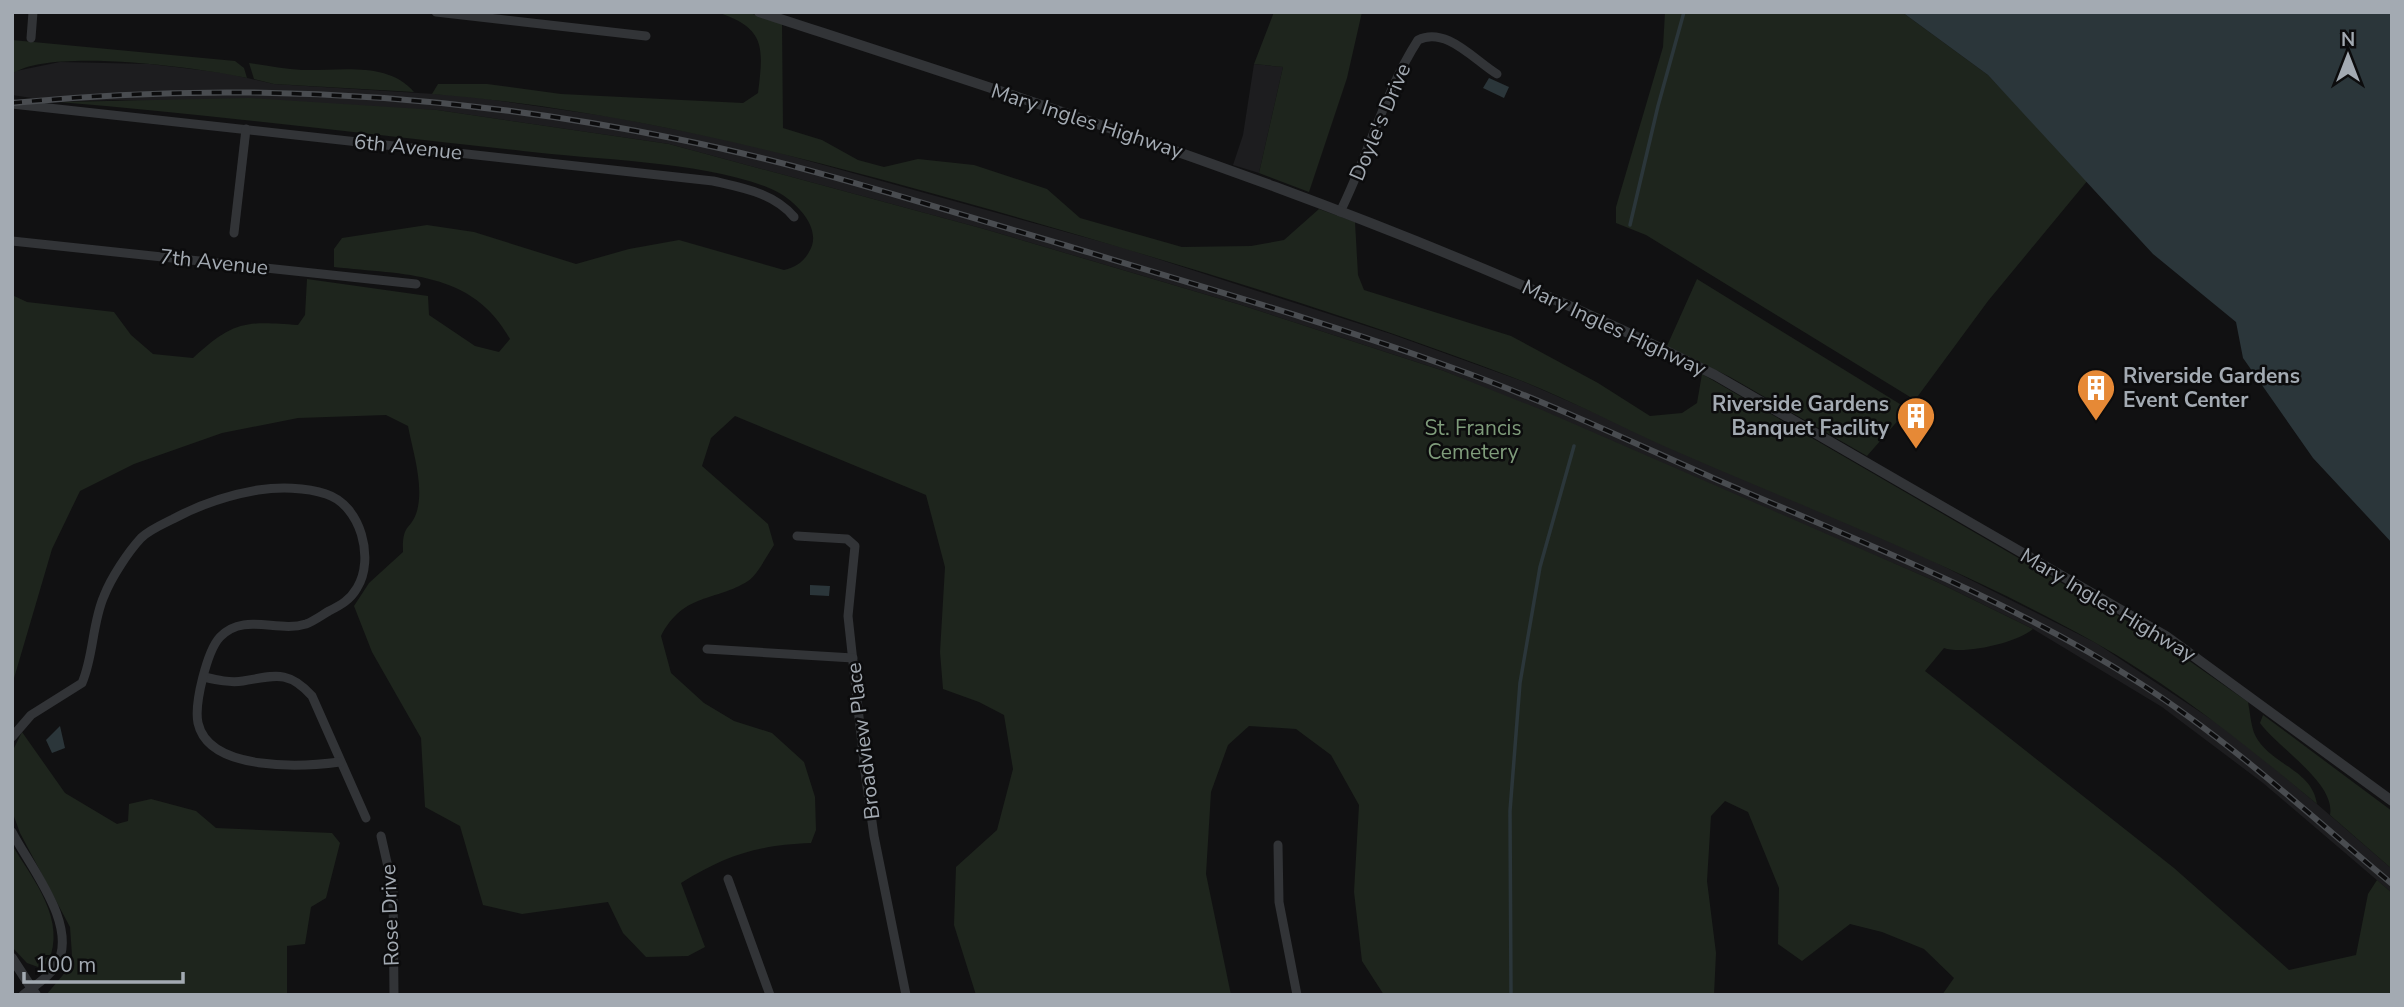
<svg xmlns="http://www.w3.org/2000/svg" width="2404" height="1007" viewBox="0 0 2404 1007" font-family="'Nunito Sans',sans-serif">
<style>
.built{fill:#1d1d1f}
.green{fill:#1e251d}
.water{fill:#2b363a}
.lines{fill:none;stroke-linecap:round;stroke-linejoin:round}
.stream{stroke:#2b363a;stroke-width:3.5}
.minor{stroke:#323437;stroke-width:9}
.tertiary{stroke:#323437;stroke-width:10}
.rail-casing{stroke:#494c50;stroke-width:6}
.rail{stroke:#0c0c0d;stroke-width:3.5;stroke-dasharray:10;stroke-linecap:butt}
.labels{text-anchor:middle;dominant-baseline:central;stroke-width:5;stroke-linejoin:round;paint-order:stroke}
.street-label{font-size:21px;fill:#a3aab2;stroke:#0c0c0d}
.poi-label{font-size:21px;font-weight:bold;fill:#a3aab2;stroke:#0c0c0d;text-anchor:start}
.park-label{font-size:21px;fill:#7f9c7b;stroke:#0c0c0d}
</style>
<rect width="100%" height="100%" fill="#111112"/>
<g class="built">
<path d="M 60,62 L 150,64 L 225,73 L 274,84 L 467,96 L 613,117 L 744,143 L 1124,248 L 1391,334 L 1522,381 L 1925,557 L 2096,643 L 2235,735 L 2317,804 L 2392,869 L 2392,893 L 2263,783 L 2162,707 L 2033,629 L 1937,582 L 1444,371 L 1241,305 L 984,229 L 669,144 L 437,110 L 116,100 L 59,102 L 12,95 L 12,74 L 16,71 Z"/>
<path d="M 1254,64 L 1283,67 L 1259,173 L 1233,165 L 1243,135 Z"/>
</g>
<g class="green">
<path d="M 717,12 L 747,12 L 782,24 L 783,128 L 822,140 L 858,160 L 884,167 L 918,159 L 974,165 L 1047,189 L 1080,218 L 1182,247 L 1251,246 L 1284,240 L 1319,209 L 1355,222 L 1358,275 L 1364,290 L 1511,336 L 1598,383 L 1650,416 L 1682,413 L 1697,403 L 1702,374 L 2158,639 L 2248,702 C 2250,712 2251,726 2255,735 C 2270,765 2312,769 2317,804 C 2247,746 2174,687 2094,642 C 1957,565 1810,510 1666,447 C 1617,425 1568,399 1517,379 C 1346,313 1168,261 992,210 C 808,158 623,109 432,94 L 438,84 L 487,84 L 561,94 L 743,103 L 758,93 C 764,46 765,28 717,12 Z"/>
<path d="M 1274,12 L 1362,12 L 1347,78 L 1309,192 L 1259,173 L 1283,67 L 1254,64 Z"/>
<path d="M 1665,12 L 1902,12 L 1988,75 L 2088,180 L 1988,301 L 1915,400 L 1646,235 L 1616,223 L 1616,207 L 1663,47 Z"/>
<path d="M 12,40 L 235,61 L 244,68 L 247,78 C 201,68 50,47 12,74 Z"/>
<path d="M 249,63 C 266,65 285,69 302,70 C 340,71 388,61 414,92 L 274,84 L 254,79 Z"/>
<path d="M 249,98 L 437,110 L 669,144 L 984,229 L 1241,305 L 1444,371 L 1542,410 L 1937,582 L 2033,629 C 2017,643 1963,655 1944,648 L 1925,671 L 2174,868 L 2289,970 L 2356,955 L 2368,894 L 2377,880 L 2392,893 L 2392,995 L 1942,995 L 1954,978 L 1924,949 L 1882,932 L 1850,924 L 1802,961 L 1778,944 L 1779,888 L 1748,812 L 1725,801 L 1711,816 L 1707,881 L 1716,953 L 1714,995 L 1384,995 L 1362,961 L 1354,892 L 1359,805 L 1331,755 L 1296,729 L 1249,726 L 1228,745 L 1211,792 L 1206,874 L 1231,995 L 976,995 L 954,925 L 956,867 L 997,830 L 1013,769 L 1004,715 L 979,702 L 943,689 L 940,652 L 945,567 L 926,495 L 735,416 L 711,438 L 702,466 L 768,524 L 774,545 C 767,555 758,574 748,581 C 715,602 684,592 661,636 L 671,673 L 704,703 L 734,721 L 772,733 L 804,762 L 815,797 L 816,830 L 811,843 C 758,845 726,855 681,883 L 705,947 L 688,956 L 646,957 L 623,933 L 608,902 L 522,914 L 483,905 L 460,826 L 425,807 L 421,738 L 372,652 L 354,606 L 369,583 L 403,552 C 402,522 411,531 417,511 C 424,485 413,452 408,426 L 386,415 L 298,418 L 222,433 L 134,464 L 80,491 L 52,549 L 12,685 L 12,295 L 27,302 L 114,312 L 131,335 L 153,354 L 193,358 C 234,321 244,321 298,325 L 305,315 L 307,279 L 428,296 L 429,315 L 475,346 L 499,352 L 510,339 C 472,270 404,275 334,267 L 334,249 L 342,238 L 427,225 L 474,232 L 576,264 L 629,249 L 679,240 L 784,270 C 795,267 803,263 809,252 C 825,227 791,196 769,188 C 702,161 596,160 523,151 C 368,134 214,115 59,102 Z"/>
<path d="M 1697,279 L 1908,409 L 1867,456 L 1730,377 L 1667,346 Z"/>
<path d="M 2263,715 L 2392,811 L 2392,869 L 2330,815 C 2336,783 2278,748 2260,723 Z"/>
<path d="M 22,732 L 65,793 L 117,824 L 128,821 L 129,804 L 151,799 L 196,811 L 216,828 L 332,833 L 340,843 L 326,898 L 311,907 L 305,944 L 287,946 L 287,995 L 46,995 L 68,969 L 72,955 L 70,927 L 20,833 L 12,811 L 12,752 Z"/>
<path d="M 12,845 C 34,881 67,920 48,963 L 38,967 L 27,963 L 12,947 Z"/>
</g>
<g class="water">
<path d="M 1902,12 L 2392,12 L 2392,543 L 2313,458 L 2243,358 L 2236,322 L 2153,254 L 1988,75 Z"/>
<path d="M 1489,78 L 1509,87 L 1504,98 L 1483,88 Z"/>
<path d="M 810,585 L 830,586 L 829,596 L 810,595 Z"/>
<path d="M 60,726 L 65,748 L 52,753 L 46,740 Z"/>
</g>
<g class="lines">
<g class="stream">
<path d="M 1630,225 L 1658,106 L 1684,12"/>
<path d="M 1511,995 L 1510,811 L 1520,683 L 1540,567 L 1574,446"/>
</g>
<g class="minor">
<path d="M 436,12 L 646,36"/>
<path d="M 31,38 L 33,12"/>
<path d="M 12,104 L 713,181 C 743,188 774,193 794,217"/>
<path d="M 1340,212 C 1368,156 1384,93 1418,40 C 1446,26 1474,60 1497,74"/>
<path d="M 234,233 L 246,129"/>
<path d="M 12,241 L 416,284"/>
<path d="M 797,536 L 847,539 L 855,546 L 848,616 L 865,772 L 874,836 L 906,995"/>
<path d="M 707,649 L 853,658"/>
<path d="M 204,677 C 217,680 230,683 243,681 C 274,676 288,669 312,696 L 366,818"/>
<path d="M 12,737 L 31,715 L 82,683 C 94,655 92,623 104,596 C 111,578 128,552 141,538 C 149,530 163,524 173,519 C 199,505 228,495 258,490 C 278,487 306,487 326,494 C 361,505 375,559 357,588 C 350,600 341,605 329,611 C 322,615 314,621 306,624 C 277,633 244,612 220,637 C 207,651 194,704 198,723 C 209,772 302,767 340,762"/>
<path d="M 12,832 C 30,867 80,927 56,966 C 48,978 34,986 23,995"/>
<path d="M 381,836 L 393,889 L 394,995"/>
<path d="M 1278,845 L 1279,902 L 1297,995"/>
<path d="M 728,879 L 770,995"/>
</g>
<g class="tertiary">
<path d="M 759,12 C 1083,118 1410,221 1715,375 L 2166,636 L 2392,801"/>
<path d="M 12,958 L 36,995"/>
</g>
<g class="rail-casing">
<path id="rail" d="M 12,103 C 234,81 459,94 677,139 C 807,165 934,207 1061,244 C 1192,284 1324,321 1453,368 C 1541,399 1627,440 1713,478 C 1858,541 2008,598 2141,684 C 2231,742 2310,815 2392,884"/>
</g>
<use href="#rail" class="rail"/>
</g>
<defs>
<g id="building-pin" transform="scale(2.0125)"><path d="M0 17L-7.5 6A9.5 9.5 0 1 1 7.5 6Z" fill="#e68936" stroke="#0c0c0d"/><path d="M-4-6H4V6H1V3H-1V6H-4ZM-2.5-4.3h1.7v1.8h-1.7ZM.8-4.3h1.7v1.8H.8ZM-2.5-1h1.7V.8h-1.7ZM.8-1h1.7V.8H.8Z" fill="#fff"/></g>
</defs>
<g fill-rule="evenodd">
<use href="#building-pin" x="2096" y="388"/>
<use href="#building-pin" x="1916" y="416"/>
</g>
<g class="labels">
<g class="street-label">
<text transform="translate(1087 121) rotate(18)">Mary Ingles Highway</text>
<text transform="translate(1380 122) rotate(-67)">Doyle's Drive</text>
<text transform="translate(408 147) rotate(6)">6th Avenue</text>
<text transform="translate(214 262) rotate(6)">7th Avenue</text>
<text transform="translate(1614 328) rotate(25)">Mary Ingles Highway</text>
<text transform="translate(2108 605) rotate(31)">Mary Ingles Highway</text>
<text transform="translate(863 741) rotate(-97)">Broadview Place</text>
<text transform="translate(390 915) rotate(-92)">Rose Drive</text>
</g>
<g class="poi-label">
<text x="2123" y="376">Riverside Gardens<tspan x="2123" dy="24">Event Center</tspan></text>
<text x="1889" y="404" text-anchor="end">Riverside Gardens<tspan x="1889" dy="24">Banquet Facility</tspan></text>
</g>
<g class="park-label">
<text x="1473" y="428">St. Francis<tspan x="1473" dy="24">Cemetery</tspan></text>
</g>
</g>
<rect width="2404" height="1007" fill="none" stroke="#a3aab2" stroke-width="28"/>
<g transform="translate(2348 56)" stroke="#0c0c0d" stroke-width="5" paint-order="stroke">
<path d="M0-5L12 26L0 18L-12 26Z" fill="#a3aab2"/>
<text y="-10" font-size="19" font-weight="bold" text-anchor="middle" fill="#a3aab2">N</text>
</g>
<path d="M24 972v10h159v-10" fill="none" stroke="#a3aab2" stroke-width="3.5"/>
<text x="35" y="972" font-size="21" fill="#a3aab2" stroke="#0c0c0d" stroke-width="5" paint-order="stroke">100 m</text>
</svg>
